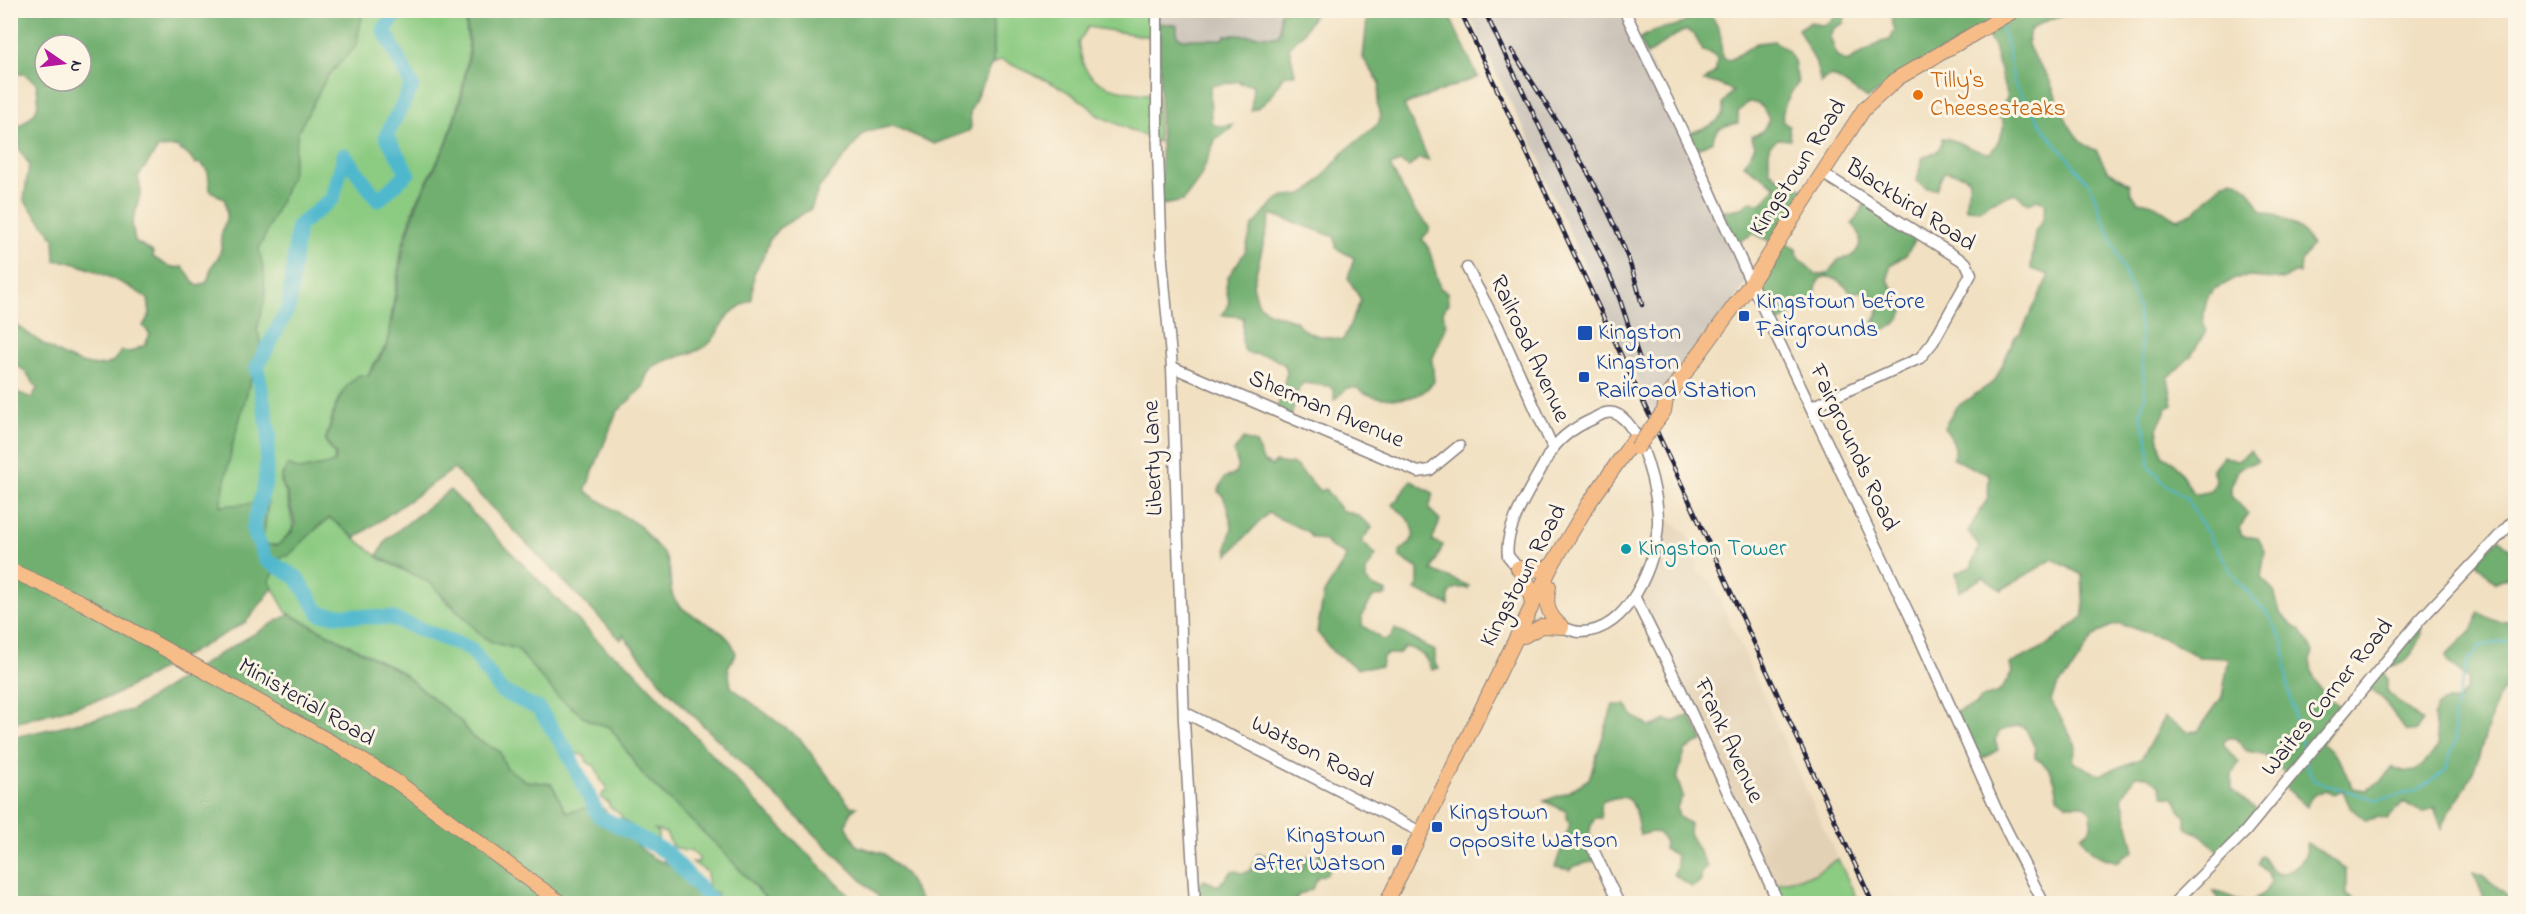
<svg xmlns="http://www.w3.org/2000/svg" width="2526" height="914" viewBox="0 0 2526 914" font-family="'Indie Flower',sans-serif">
<style>
.built{fill:#e3d1b5}
.industrial{fill:#cbc3b8}
.green{fill:#8ccb82;stroke:#57765e;stroke-width:1.5}
.forest{fill:#71af70;stroke:#4a6856;stroke-width:1.5;fill-rule:evenodd}
.lines{fill:none;stroke-linecap:round;stroke-linejoin:round}
.stream{stroke:#50b8cd;stroke-width:2}
.river{stroke:#50b8cd;stroke-width:15}
.minor-casing{stroke:#8a817e;stroke-width:13}
.major-casing{stroke:#8a817e;stroke-width:16}
.minor{stroke:#fff;stroke-width:10}
.major{stroke:#f7bd88;stroke-width:14}
.rail-casing{stroke:#22223b;stroke-width:4.5}
.rail{stroke:#fcf5e5;stroke-width:2;stroke-dasharray:7;stroke-linecap:butt}
.major-bridge-casing{stroke:#8a817e;stroke-width:16;stroke-linecap:butt}
.major-bridge{stroke:#f7bd88;stroke-width:14}
.food-dot{fill:#e8710a;stroke:#fcf5e5;stroke-width:2}
.transit-dot{fill:#1a4fb4;stroke:#fcf5e5;stroke-width:2}
.culture-dot{fill:#0f9aa8;stroke:#fcf5e5;stroke-width:2}
.labels{text-anchor:middle;dominant-baseline:central;stroke-width:6;stroke-linejoin:round;paint-order:stroke}
.food-label{font-size:24px;fill:#c56008;stroke:#fcf5e5;text-anchor:start}
.street-label{font-size:24px;fill:#22223b;stroke:#fcf5e5}
.transit-label{font-size:24px;fill:#164399;stroke:#fcf5e5;text-anchor:start}
.culture-label{font-size:24px;fill:#0d838f;stroke:#fcf5e5;text-anchor:start}
</style>
<rect width="100%" height="100%" fill="#fcf5e5"/>
<filter id="ink" filterUnits="userSpaceOnUse"><feTurbulence type="fractalNoise" baseFrequency=".0167" numOctaves="2"/><feDisplacementMap in="SourceGraphic" scale="12" xChannelSelector="R" yChannelSelector="G"/><feConvolveMatrix kernelMatrix="1 2 1 2 8 2 1 2 1" color-interpolation-filters="sRGB"/></filter>
<filter id="wash" filterUnits="userSpaceOnUse"><feTurbulence type="fractalNoise" baseFrequency=".008" numOctaves="4" result="noise"/><feDisplacementMap in="SourceGraphic" scale="24" xChannelSelector="R" yChannelSelector="G"/><feGaussianBlur stdDeviation="1.35" result="paint"/><feColorMatrix in="noise" values="0 0 0 0 0 0 0 0 0 0 0 0 0 0 0 0 0 1.4 0 .05"/><feComposite in="paint" operator="in"/></filter>
<g filter="url(#wash)">
<rect width="100%" height="100%" fill="#f1e0c1"/>
<path class="built" d="M 1668,519 L 1688,535 L 1691,551 L 1697,561 L 1698,573 L 1711,581 L 1838,859 L 1814,874 L 1772,885 L 1631,598 L 1639,586 L 1655,525 Z"/>
<g class="industrial">
<path d="M 1158,11 L 1285,11 L 1280,12 L 1280,30 L 1277,36 L 1226,35 L 1223,39 L 1183,39 L 1177,37 L 1176,33 L 1159,23 Z"/>
<path d="M 1467,11 L 1626,11 L 1750,278 L 1654,416 L 1544,177 L 1541,160 L 1513,108 Z"/>
</g>
<g class="green">
<path d="M 1000,10 L 1158,11 L 1158,38 L 1088,27 L 1078,43 C 1080,50 1081,59 1084,66 C 1097,92 1132,92 1157,95 L 1158,142 L 1097,115 C 1079,92 1028,72 1001,60 L 993,64 L 993,16 Z"/>
<path d="M 362,11 L 464,11 L 469,51 L 461,95 L 447,142 L 415,205 L 402,246 L 387,344 L 366,377 L 358,376 C 334,393 334,415 325,441 L 335,456 L 333,464 L 299,471 L 287,466 L 281,477 L 281,484 L 286,493 L 293,525 L 291,532 L 277,546 L 267,545 L 262,540 L 247,506 L 219,508 L 256,331 L 258,249 L 297,133 Z"/>
<path d="M 330,518 L 381,559 L 432,584 L 445,600 L 492,642 L 517,649 L 558,697 L 590,721 L 610,727 L 644,776 L 719,847 L 770,903 L 716,903 L 717,893 L 708,889 L 707,872 L 692,862 L 699,862 L 699,858 L 690,850 L 684,851 L 672,846 L 666,833 L 655,830 L 658,834 L 658,841 L 643,836 L 642,833 L 621,818 L 621,815 L 609,806 L 609,803 L 601,798 L 603,793 L 606,792 L 606,785 L 602,783 L 595,766 L 587,762 L 585,756 L 574,753 L 573,750 L 565,746 L 563,749 L 563,753 L 588,785 L 597,803 L 589,808 L 567,812 C 559,803 558,793 551,784 L 526,781 L 505,767 L 499,751 L 472,737 L 460,721 L 401,672 L 286,612 L 269,581 L 280,563 L 277,560 Z"/>
<path d="M 1838,859 L 1859,903 L 1780,903 L 1772,885 L 1814,874 Z"/>
</g>
<g class="forest">
<path d="M 1286,10 L 1316,11 L 1303,33 L 1289,47 L 1295,74 L 1283,76 C 1275,89 1267,107 1251,110 L 1253,85 L 1240,83 L 1240,81 L 1210,86 L 1211,122 L 1217,126 L 1233,125 L 1230,130 L 1216,138 L 1200,178 L 1183,201 L 1162,205 L 1159,23 L 1177,25 L 1177,36 L 1183,39 L 1223,39 L 1226,35 L 1277,36 L 1280,30 L 1280,12 Z"/>
<path d="M 11,11 L 363,11 L 356,46 L 327,77 L 298,132 L 291,177 L 259,249 L 264,272 L 265,298 L 257,330 L 261,342 L 232,447 L 220,506 L 268,502 L 263,540 L 268,545 L 278,545 L 292,532 L 295,524 L 287,493 L 282,483 L 282,476 L 288,465 L 300,470 L 334,463 L 336,455 L 326,441 C 335,414 335,392 359,375 L 368,376 L 388,344 L 404,245 L 417,204 L 448,141 L 462,95 L 470,51 L 465,11 L 1000,11 L 993,16 L 993,64 L 990,67 L 970,112 L 971,127 L 969,131 L 934,144 L 893,126 L 865,132 L 819,188 L 811,209 L 779,228 L 770,239 L 763,258 L 754,273 L 752,299 C 744,304 735,309 729,315 C 719,326 716,341 703,348 C 682,360 646,356 644,386 L 617,412 L 585,491 L 641,527 C 648,539 661,547 667,560 C 673,573 667,588 675,600 C 691,623 729,624 736,654 L 728,667 L 731,687 L 801,740 L 850,806 L 857,807 L 851,812 L 846,825 L 857,846 L 884,854 L 906,875 L 922,903 L 885,903 L 667,690 L 623,635 L 621,640 L 454,469 L 355,538 L 330,518 L 320,525 L 288,556 L 283,556 L 278,560 L 280,563 L 269,581 L 273,588 L 246,622 L 113,696 L 11,724 L 11,394 L 17,392 L 32,398 L 37,388 C 30,378 23,364 11,366 L 11,321 C 33,337 84,378 112,362 C 115,360 119,354 121,351 L 130,352 L 145,345 L 150,334 L 143,326 L 150,314 L 148,299 C 133,287 74,258 55,261 L 54,238 L 24,200 L 29,164 L 20,151 L 15,129 C 37,114 42,109 36,83 L 24,74 L 11,74 ZM 45,45 L 81,45 L 81,81 L 45,81 ZM 176,147 L 189,156 L 195,164 L 201,163 L 208,172 L 210,190 L 225,200 L 227,215 L 221,236 L 222,244 L 219,256 L 212,266 L 207,282 L 199,286 L 195,284 L 183,267 C 170,269 164,264 153,257 L 153,252 L 135,241 L 132,225 L 141,191 L 138,177 L 158,148 Z"/>
<path d="M 1368,11 L 1447,11 L 1478,77 L 1404,105 L 1429,161 L 1419,158 L 1409,167 L 1400,162 L 1390,166 L 1413,208 L 1429,226 L 1429,231 L 1422,239 L 1429,249 L 1440,288 L 1447,292 L 1448,303 L 1443,312 L 1446,326 L 1432,360 L 1434,382 C 1430,385 1427,390 1423,392 C 1406,403 1371,400 1357,388 L 1347,388 L 1334,400 L 1334,391 L 1329,386 L 1303,383 L 1299,388 L 1291,416 L 1277,410 L 1287,372 L 1285,365 L 1270,356 L 1246,353 L 1242,344 L 1243,317 L 1221,315 L 1227,308 L 1229,302 L 1226,288 L 1228,277 L 1245,252 L 1252,227 L 1275,201 L 1284,196 L 1300,195 L 1313,188 L 1346,150 L 1378,124 L 1381,116 L 1377,106 L 1380,83 L 1363,58 ZM 1271,214 L 1335,237 L 1336,248 L 1354,258 L 1348,278 L 1361,300 L 1343,340 L 1315,335 L 1302,329 L 1296,321 L 1268,312 L 1258,303 L 1253,285 Z"/>
<path d="M 1691,11 C 1695,11 1702,9 1705,11 C 1713,14 1721,32 1721,40 C 1722,48 1719,51 1723,58 L 1730,60 L 1757,43 L 1774,41 L 1787,50 L 1794,61 L 1798,83 C 1790,93 1780,110 1783,122 L 1789,126 L 1790,140 L 1778,139 L 1769,146 L 1769,170 C 1783,184 1788,181 1805,190 L 1778,240 L 1796,249 L 1798,258 L 1816,274 L 1828,274 C 1831,270 1835,262 1840,259 C 1843,258 1847,258 1850,257 C 1863,249 1863,233 1852,224 L 1866,202 L 1919,234 L 1906,255 L 1890,265 L 1888,280 L 1905,306 C 1900,320 1896,326 1881,331 L 1873,323 C 1879,313 1881,305 1872,296 L 1860,291 L 1851,293 C 1838,274 1810,267 1817,300 L 1773,326 L 1753,286 L 1775,244 L 1754,233 L 1735,244 L 1723,211 L 1742,208 L 1751,201 L 1761,204 L 1776,186 L 1744,165 L 1755,146 L 1751,136 C 1761,134 1765,129 1769,120 C 1764,108 1762,103 1748,102 L 1738,112 L 1738,123 C 1725,126 1715,126 1713,141 L 1694,150 L 1686,135 L 1709,126 L 1718,120 L 1723,114 L 1723,103 L 1733,91 C 1727,87 1710,81 1704,81 L 1716,71 L 1717,59 L 1711,53 L 1703,51 L 1694,34 L 1686,30 C 1671,36 1661,46 1647,55 L 1639,39 C 1645,36 1651,32 1656,30 C 1668,25 1690,29 1691,11 Z"/>
<path d="M 1902,11 L 2064,11 L 2063,15 L 2041,23 L 2030,30 C 2029,35 2027,39 2028,44 C 2031,56 2042,66 2048,77 C 2058,98 2070,144 2096,150 L 2107,170 L 2130,184 L 2131,192 L 2138,201 C 2163,204 2158,211 2178,219 L 2194,212 L 2223,183 L 2231,179 C 2248,184 2253,195 2261,210 C 2285,218 2298,223 2312,245 L 2301,261 L 2300,273 L 2294,273 L 2283,280 L 2251,277 L 2234,278 C 2228,285 2220,285 2213,290 C 2205,297 2204,314 2203,325 L 2207,330 L 2190,357 L 2168,378 L 2173,405 L 2167,408 L 2157,429 L 2162,455 L 2174,462 L 2193,492 L 2198,494 L 2211,491 L 2216,481 L 2212,470 L 2223,456 L 2236,461 L 2250,451 L 2258,461 L 2239,468 L 2231,487 L 2231,496 L 2249,514 L 2239,528 L 2242,536 L 2258,538 L 2265,551 L 2261,578 L 2274,591 L 2280,613 L 2297,629 L 2300,629 L 2313,652 L 2310,660 L 2312,672 L 2319,688 L 2344,710 L 2321,743 C 2339,756 2346,767 2352,788 L 2366,790 L 2380,781 L 2393,767 C 2418,780 2422,765 2438,747 L 2434,716 L 2437,706 L 2445,701 L 2458,701 L 2467,689 L 2468,678 L 2450,665 L 2446,656 L 2473,629 L 2479,612 C 2491,620 2502,626 2515,619 L 2515,675 L 2497,698 L 2477,762 L 2466,787 L 2449,811 L 2442,829 L 2434,807 L 2423,813 L 2403,802 L 2388,819 L 2377,817 L 2366,821 L 2350,807 L 2343,791 L 2334,795 L 2326,790 C 2315,793 2310,796 2307,807 L 2282,784 L 2287,774 L 2263,754 L 2247,751 L 2235,738 L 2229,738 L 2224,741 L 2224,746 L 2239,762 L 2232,774 L 2232,790 L 2257,810 L 2220,853 L 2200,834 L 2190,830 L 2186,827 L 2185,816 L 2179,810 L 2178,803 L 2174,797 L 2163,796 L 2160,785 C 2151,779 2145,773 2134,777 L 2122,798 L 2134,851 L 2123,856 L 2118,862 C 2100,857 2089,854 2081,836 C 2093,831 2092,824 2091,812 L 2084,805 L 2068,805 L 2057,797 C 2057,780 2050,766 2035,758 L 2035,748 L 2026,729 L 2018,725 L 2000,731 L 1995,740 L 1998,750 L 1977,762 L 1955,712 L 1976,705 L 1981,698 L 1999,692 L 2012,673 L 2010,664 L 2048,645 L 2084,616 L 2082,575 L 2053,559 L 2001,590 L 1983,577 L 1960,591 L 1956,573 L 1971,567 L 1979,547 L 1968,531 L 1988,498 L 1989,475 L 1953,459 C 1959,449 1951,436 1944,428 L 1955,408 L 1995,381 L 2015,337 L 2022,331 L 2049,275 L 2031,269 L 2035,232 L 2043,219 L 2046,203 L 2036,200 L 2029,204 L 2015,193 L 1991,202 L 1979,210 L 1966,209 C 1963,188 1985,175 1944,172 L 1936,189 L 1926,188 L 1917,181 L 1923,157 C 1934,155 1942,150 1942,138 C 1958,138 1970,152 1990,153 C 1996,147 2005,131 2003,122 C 2001,117 1993,112 1989,109 L 2001,108 L 2007,98 L 1994,46 L 1982,27 L 1867,99 C 1854,91 1845,82 1832,76 L 1825,78 L 1821,83 L 1815,61 L 1798,29 L 1811,22 C 1824,29 1828,23 1839,14 L 1845,15 L 1844,23 L 1834,28 L 1830,36 L 1837,57 L 1847,62 L 1881,42 L 1890,40 L 1895,30 L 1891,19 L 1897,12 ZM 2120,624 L 2163,638 L 2198,657 L 2229,658 L 2222,697 L 2198,731 L 2188,732 L 2164,717 L 2142,758 L 2100,775 L 2073,762 L 2076,746 L 2051,700 C 2055,687 2062,682 2070,672 C 2087,651 2088,630 2120,624 Z"/>
<path d="M 1243,439 L 1256,443 L 1263,461 L 1272,466 L 1275,462 L 1295,465 L 1320,491 L 1325,489 L 1341,510 L 1357,515 L 1371,526 L 1372,528 L 1361,541 L 1376,555 L 1366,571 L 1366,580 L 1372,586 L 1387,592 L 1387,595 L 1373,597 L 1362,615 L 1362,625 L 1383,640 L 1390,638 L 1395,629 L 1435,651 L 1435,664 L 1439,668 L 1431,670 C 1427,656 1419,650 1405,647 L 1398,654 L 1387,654 L 1383,657 L 1381,667 L 1364,667 L 1358,669 L 1333,652 L 1317,632 L 1324,593 L 1347,556 L 1329,546 L 1325,541 L 1311,537 L 1308,532 L 1268,513 L 1228,555 L 1227,546 L 1232,527 L 1227,506 L 1222,494 L 1218,492 L 1224,478 L 1235,474 L 1238,465 L 1234,452 Z"/>
<path d="M 1411,481 L 1433,493 L 1429,509 L 1440,520 L 1432,541 L 1443,545 L 1432,570 L 1469,586 L 1468,589 C 1455,585 1447,591 1449,605 L 1415,590 L 1418,584 L 1418,569 L 1400,557 L 1400,551 C 1426,535 1410,519 1393,505 Z"/>
<path d="M 450,490 L 608,651 L 626,662 L 762,808 L 857,903 L 770,903 L 719,847 L 644,776 L 610,727 L 590,721 L 558,697 L 517,649 L 492,642 L 483,637 L 432,584 L 377,556 L 387,539 Z"/>
<path d="M 2499,538 L 2515,554 L 2515,578 L 2511,576 L 2496,583 L 2476,562 Z"/>
<path d="M 289,614 L 401,672 L 460,721 L 472,737 L 499,751 L 506,767 L 526,781 L 551,784 C 558,793 559,803 567,812 L 589,808 L 598,804 C 619,820 637,853 662,862 L 664,860 L 666,864 L 679,870 L 706,903 L 11,903 L 10,738 L 132,710 L 221,653 Z"/>
<path d="M 2419,622 L 2422,634 C 2406,661 2414,663 2381,668 L 2387,679 L 2387,692 L 2422,721 L 2416,731 L 2406,731 L 2383,699 L 2366,686 Z"/>
<path d="M 1613,705 L 1626,705 L 1633,716 L 1650,727 L 1666,720 L 1673,722 L 1689,715 L 1703,740 L 1685,750 L 1677,779 L 1683,796 L 1677,807 L 1679,817 L 1690,824 L 1689,833 L 1707,866 L 1701,873 L 1701,881 L 1692,887 L 1673,874 L 1677,869 L 1676,855 L 1664,849 L 1665,842 L 1659,833 L 1651,832 L 1640,835 C 1633,806 1637,788 1602,802 L 1600,809 L 1601,818 L 1595,818 C 1585,832 1591,846 1595,861 L 1575,866 L 1570,870 L 1555,867 L 1570,824 L 1567,820 L 1566,811 L 1544,801 L 1566,793 L 1589,779 Z"/>
<path d="M 2306,843 L 2311,845 L 2346,869 L 2346,895 L 2359,903 L 2249,903 L 2265,892 L 2271,882 L 2268,873 L 2258,864 L 2260,857 L 2262,856 C 2266,862 2271,872 2279,874 C 2288,875 2304,861 2306,853 C 2307,851 2306,845 2306,843 Z"/>
<path d="M 1321,851 L 1333,863 L 1328,873 L 1318,877 L 1312,889 L 1299,895 L 1293,903 L 1193,904 L 1193,893 L 1204,880 L 1218,886 L 1233,870 L 1242,873 L 1250,871 L 1258,853 L 1302,869 L 1306,857 L 1315,858 Z"/>
<path d="M 2473,872 L 2482,875 L 2515,901 L 2515,903 L 2483,903 L 2484,898 Z"/>
<path d="M 2213,891 C 2225,894 2234,898 2245,903 L 2222,903 Z"/>
</g>
<g class="lines">
<g class="stream">
<path d="M 1994,10 L 1996,16"/>
<path d="M 2000,24 L 2005,37 L 2014,84 L 2047,133 L 2090,185 L 2138,307 L 2145,396 L 2140,414 L 2148,440 L 2149,465 L 2164,483 L 2185,497 L 2236,579 L 2268,614 L 2284,643 L 2287,682 L 2304,755"/>
<path d="M 2306,763 L 2314,781 L 2377,800 L 2417,791 L 2445,771 L 2455,742 L 2453,716 L 2467,663 L 2479,646 L 2516,640"/>
</g>
<path class="river" d="M 399,10 L 384,30 L 412,86 L 386,136 L 408,173 L 378,200 L 344,155 L 333,198 L 298,226 L 289,307 L 257,367 L 269,433 L 265,483 L 253,529 L 266,560 L 296,577 L 320,614 L 391,618 L 471,649 L 501,691 L 539,709 L 568,753 L 598,815 L 668,853 L 714,904"/>
</g>
</g>
<g filter="url(#ink)">
<g class="lines">
<g class="minor-casing">
<g id="minor">
<path d="M 1157,10 L 1157,124 L 1162,261 L 1172,367 L 1184,721 L 1195,904"/>
<path d="M 1624,10 L 1692,151 L 1751,283 L 1909,614 L 1997,811 L 2044,904"/>
<path d="M 1467,268 L 1497,324 L 1553,448"/>
<path d="M 1172,367 L 1418,472 L 1430,470 L 1459,446"/>
<path d="M 1811,407 L 1920,358 L 1933,342 L 1971,274 L 1966,263 L 1822,173"/>
<path d="M 1518,568 L 1508,556 C 1503,527 1535,482 1548,456 C 1558,438 1575,427 1593,419 C 1600,415 1606,411 1614,413 C 1642,422 1659,496 1658,523 C 1657,562 1628,633 1580,632 C 1574,632 1568,629 1562,627"/>
<path d="M 1635,598 L 1679,686 L 1779,904"/>
<path d="M 1184,712 L 1421,832"/>
<path d="M 1589,841 L 1619,904"/>
<path d="M 2173,904 L 2245,832 L 2420,620 L 2516,518"/>
</g>
</g>
<g class="major-casing">
<g id="major">
<path d="M 1666,399 L 1751,283 L 1864,109 L 1898,78 L 2015,10"/>
<path d="M 1518,568 L 1528,583 L 1532,603"/>
<path d="M 1518,568 L 1541,570 L 1552,565"/>
<path d="M 10,570 L 81,602 L 347,751 L 397,782 L 562,904"/>
<path d="M 1549,586 C 1545,605 1547,614 1562,627"/>
<path d="M 1524,636 L 1542,626 L 1562,627"/>
<path d="M 1386,904 L 1552,565 L 1589,503 L 1633,441"/>
</g>
</g>
<use href="#minor" class="minor"/>
<use href="#major" class="major"/>
<g class="rail-casing">
<g id="rail">
<path d="M 1460,10 L 1694,511 L 1873,904"/>
<path d="M 1484,10 L 1602,258 L 1619,297 L 1643,369"/>
<path d="M 1512,50 C 1562,131 1620,210 1642,305"/>
</g>
</g>
<use href="#rail" class="rail"/>
<g class="major-bridge-casing">
<path id="major-bridge" d="M 1637,448 L 1664,411 L 1666,399"/>
</g>
<use href="#major-bridge" class="major-bridge"/>
</g>
</g>
<circle class="food-dot" cx="1918" cy="95" r="6"/>
<g class="transit-dot">
<rect x="1738" y="310" width="12" height="12" rx="3"/>
<rect x="1577" y="325" width="16" height="16" rx="3"/>
<rect x="1578" y="371" width="12" height="12" rx="3"/>
<rect x="1431" y="821" width="12" height="12" rx="3"/>
<rect x="1391" y="844" width="12" height="12" rx="3"/>
</g>
<circle class="culture-dot" cx="1626" cy="549" r="6"/>
<g class="labels">
<g class="food-label">
<text x="1930" y="81">Tilly's<tspan x="1930" dy="28">Cheesesteaks</tspan></text>
</g>
<g class="street-label">
<text transform="translate(1799 168) rotate(-57)">Kingstown Road</text>
<text transform="translate(1910 206) rotate(33)">Blackbird Road</text>
<text transform="translate(1529 349) rotate(65)">Railroad Avenue</text>
<text transform="translate(1326 410) rotate(23)">Sherman Avenue</text>
<text transform="translate(1853 448) rotate(65)">Fairgrounds Road</text>
<text transform="translate(1154 458) rotate(-92)">Liberty Lane</text>
<text transform="translate(1524 576) rotate(-62)">Kingstown Road</text>
<text transform="translate(2328 698) rotate(-51)">Waites Corner Road</text>
<text transform="translate(306 703) rotate(30)">Ministerial Road</text>
<text transform="translate(1728 741) rotate(65)">Frank Avenue</text>
<text transform="translate(1312 753) rotate(27)">Watson Road</text>
</g>
<g class="transit-label">
<text x="1756" y="302">Kingstown before<tspan x="1756" dy="28">Fairgrounds</tspan></text>
<text x="1598" y="333">Kingston</text>
<text x="1596" y="363">Kingston<tspan x="1596" dy="28">Railroad Station</tspan></text>
<text x="1449" y="813">Kingstown<tspan x="1449" dy="28">opposite Watson</tspan></text>
<text x="1385" y="836" text-anchor="end">Kingstown<tspan x="1385" dy="28">after Watson</tspan></text>
</g>
<g class="culture-label">
<text x="1638" y="549">Kingston Tower</text>
</g>
</g>
<rect width="2526" height="914" fill="none" stroke="#fcf5e5" stroke-width="36"/>
<g transform="translate(63 63) rotate(104)"><circle r="28" fill="#fcf5e5" stroke="#a5a1a1" stroke-width="1.5"/>
<path d="M0-4.5L10 22L0 15L-10 22Z" fill="#b5179e"/>
<text y="-9" font-size="16" font-weight="bold" text-anchor="middle" fill="#22223b">N</text>
</g>
</svg>
